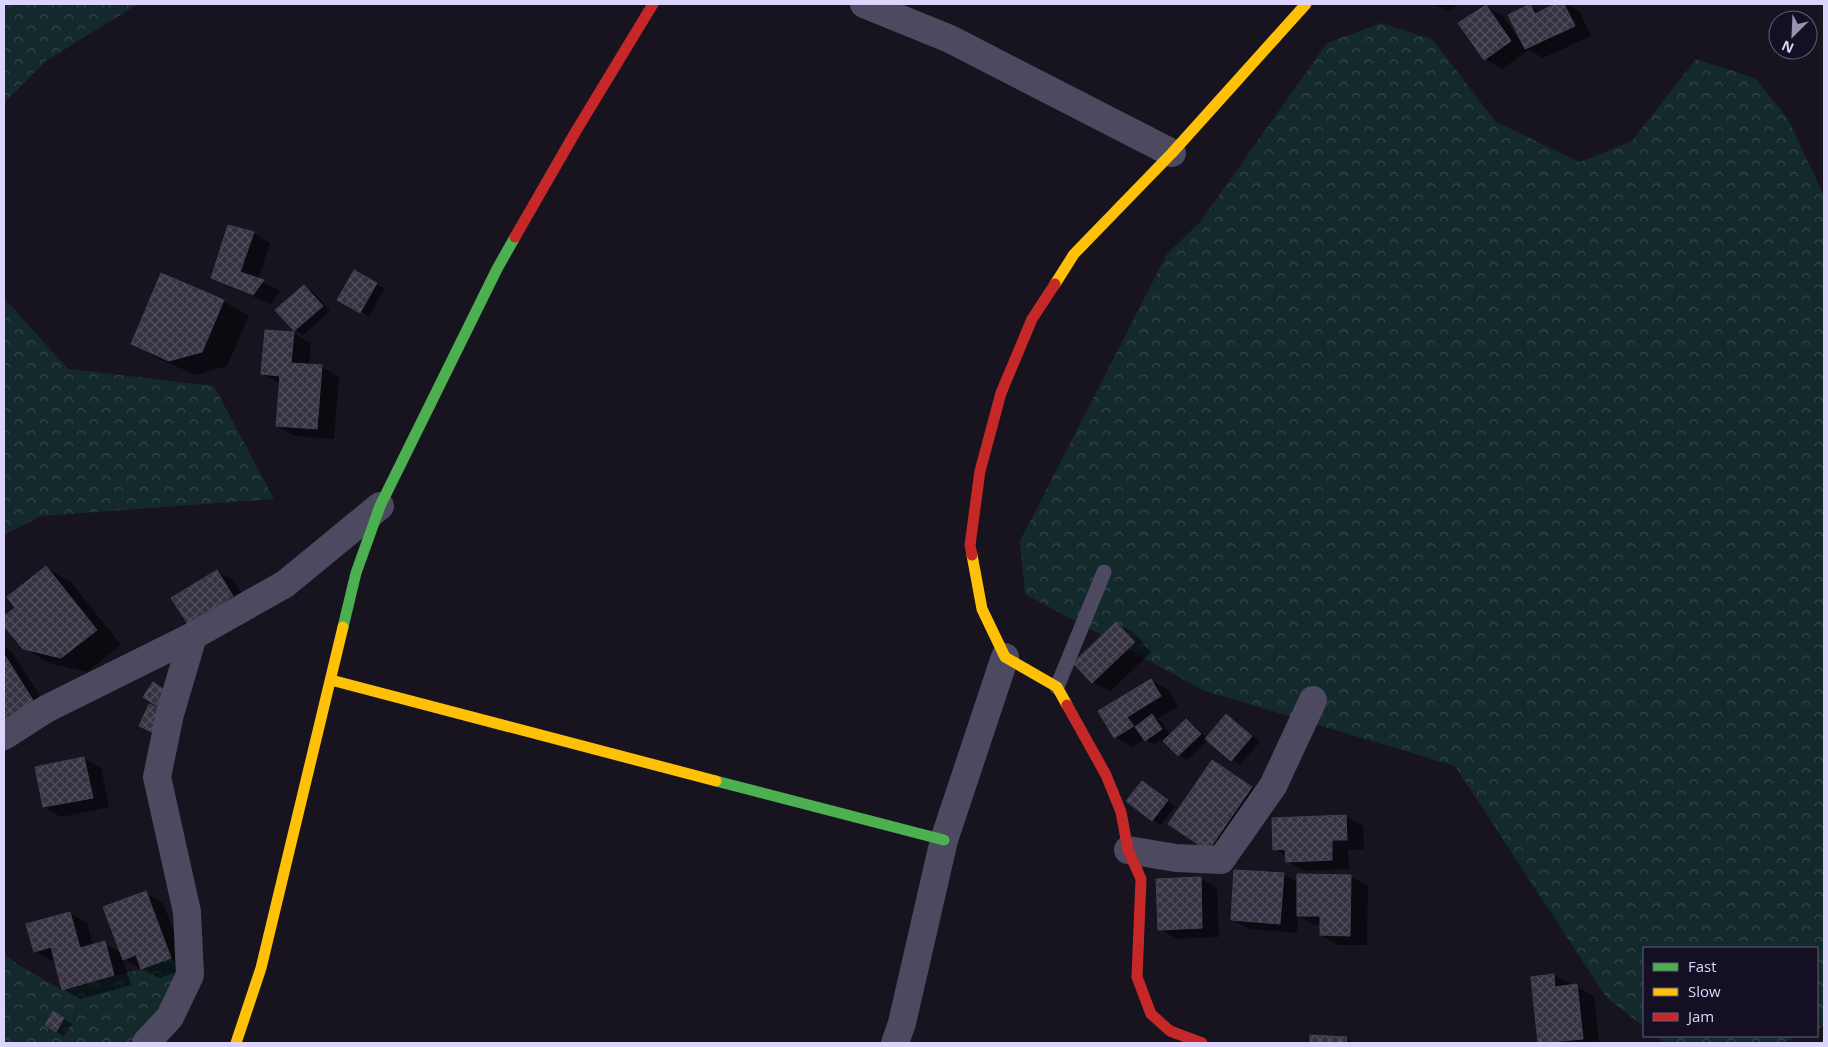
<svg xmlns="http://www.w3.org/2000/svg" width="1828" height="1047" viewBox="0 0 1828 1047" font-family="'Open Sans',sans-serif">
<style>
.forest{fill:url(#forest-crowns)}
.shadow{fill:#0007}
.building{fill:url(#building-cross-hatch);stroke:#453f52}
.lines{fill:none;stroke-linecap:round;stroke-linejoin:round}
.lane{stroke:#4d4960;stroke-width:15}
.street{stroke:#4d4960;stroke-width:28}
.fast{stroke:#4caf50;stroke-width:11}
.slow{stroke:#ffc107;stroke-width:11}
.jam{stroke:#c62828;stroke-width:11}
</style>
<defs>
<pattern id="forest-crowns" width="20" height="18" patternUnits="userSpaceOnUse" patternTransform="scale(1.25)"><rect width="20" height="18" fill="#13292c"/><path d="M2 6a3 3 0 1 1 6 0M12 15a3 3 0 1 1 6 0" fill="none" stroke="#35474c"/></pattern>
<pattern id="building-cross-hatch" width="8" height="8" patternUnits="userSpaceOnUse" patternTransform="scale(1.25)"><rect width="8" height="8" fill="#363241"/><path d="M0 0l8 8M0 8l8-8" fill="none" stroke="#534f5d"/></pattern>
</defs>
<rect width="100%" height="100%" fill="#17141f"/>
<g class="forest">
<path d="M 4,4 L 138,4 L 46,61 L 4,103 Z"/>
<path d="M 1381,23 L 1432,39 L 1496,122 L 1580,162 L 1632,141 L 1696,59 L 1755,78 L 1788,119 L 1824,196 L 1824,1026 L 1817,1029 L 1817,948 L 1644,948 L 1644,1027 L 1606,997 L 1455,766 L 1205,691 L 1025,594 L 1020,541 L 1167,254 L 1200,222 L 1327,43 Z"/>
<path d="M 4,298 L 68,369 L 214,386 L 274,499 L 41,516 L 4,535 Z"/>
<path d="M 4,953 L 17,964 L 62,990 L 141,969 L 171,958 L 180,969 L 163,1009 L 131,1043 L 4,1043 Z"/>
<path d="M 1656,1036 L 1800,1036 L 1781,1043 L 1665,1043 Z"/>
</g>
<g class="shadow">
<path d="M 1434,4 L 1458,4 L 1449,12 Z"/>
<path d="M 1558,4 L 1566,4 L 1580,12 L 1591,36 L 1543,58 L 1529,50 L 1502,69 L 1485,59 L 1486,6 L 1503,16 L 1520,41 L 1530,6 L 1541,12 Z"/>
<path d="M 253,233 L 270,243 L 258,280 L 280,291 L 271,304 L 230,287 L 213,277 Z"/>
<path d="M 355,271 L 385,289 L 369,316 L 339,299 Z"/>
<path d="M 305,287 L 313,292 L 330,311 L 303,335 L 295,330 Z"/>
<path d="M 223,301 L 249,316 L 227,366 L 196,375 L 157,358 L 132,344 Z"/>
<path d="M 293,333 L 311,343 L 309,366 L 322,367 L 339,377 L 334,439 L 294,436 L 277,426 L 280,384 L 263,374 Z"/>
<path d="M 46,568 L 71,582 L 121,645 L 87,672 L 49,663 L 23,648 L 4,624 L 4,618 L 16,608 Z"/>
<path d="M 217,571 L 234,581 L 249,606 L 188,623 Z"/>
<path d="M 1116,623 L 1134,633 L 1151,652 L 1110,692 L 1093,682 Z"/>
<path d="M 4,646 L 11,651 L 53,716 L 4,730 Z"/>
<path d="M 1151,680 L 1168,690 L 1178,706 L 1157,719 L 1161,721 L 1170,735 L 1186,720 L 1194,725 L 1207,738 L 1227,715 L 1235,720 L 1260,742 L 1240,765 L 1208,740 L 1187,760 L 1179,755 L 1169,735 L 1154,745 L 1145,739 L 1133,747 L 1115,737 L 1100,711 Z"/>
<path d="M 84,758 L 101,768 L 109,807 L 61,817 L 44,807 Z"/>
<path d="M 1229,772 L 1268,798 L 1225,860 L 1208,850 Z"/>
<path d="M 1151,787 L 1175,806 L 1161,825 L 1153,820 Z"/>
<path d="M 1346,816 L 1363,826 L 1364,849 L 1348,850 L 1349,869 L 1304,871 L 1287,861 L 1286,856 L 1275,849 Z"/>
<path d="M 1283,874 L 1298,883 L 1350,876 L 1368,886 L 1367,945 L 1338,945 L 1321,935 L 1321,925 L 1315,925 L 1298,916 L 1297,933 L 1249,929 L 1232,920 Z"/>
<path d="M 1200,878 L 1217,888 L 1219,937 L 1177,939 L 1160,929 Z"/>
<path d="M 146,893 L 163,903 L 188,968 L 159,978 L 123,959 L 131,985 L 80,999 L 63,989 L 55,960 L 52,961 L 35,951 L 70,913 L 87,923 L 93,946 L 104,943 L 121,953 Z"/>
<path d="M 1554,975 L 1594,996 L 1599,1043 L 1539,1043 L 1532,978 Z"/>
<path d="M 54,1013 L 72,1024 L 64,1036 L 46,1025 Z"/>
<path d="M 1312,1036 L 1346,1038 L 1355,1043 L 1311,1043 Z"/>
</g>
<g class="building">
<path d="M 1530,4 L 1535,14 L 1555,4 L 1564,4 L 1575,26 L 1525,49 L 1508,15 Z"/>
<path d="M 1486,5 L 1511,41 L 1484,60 L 1458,23 Z"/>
<path d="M 228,225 L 254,232 L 240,272 L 264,280 L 253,295 L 211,278 Z"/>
<path d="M 354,270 L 377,283 L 360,313 L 337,300 Z"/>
<path d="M 161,273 L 224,300 L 202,352 L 169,361 L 131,344 Z"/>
<path d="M 304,285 L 323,306 L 294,331 L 275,310 Z"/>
<path d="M 265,330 L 294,332 L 291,363 L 322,365 L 317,429 L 276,426 L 280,376 L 261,374 Z"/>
<path d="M 46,566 L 97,630 L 61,658 L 23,649 L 4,626 L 4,616 L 15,608 L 7,597 Z"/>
<path d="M 217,570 L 233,596 L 188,624 L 171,598 Z"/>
<path d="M 1116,622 L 1135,642 L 1092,683 L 1073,663 Z"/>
<path d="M 4,654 L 36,705 L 4,726 Z"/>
<path d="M 1151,679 L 1161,696 L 1127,717 L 1134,726 L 1114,738 L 1098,711 Z"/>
<path d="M 153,682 L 169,693 L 160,708 L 143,697 Z"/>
<path d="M 149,704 L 164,711 L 154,733 L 139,726 Z"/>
<path d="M 1152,714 L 1162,729 L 1145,741 L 1135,727 Z"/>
<path d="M 1226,714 L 1252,736 L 1231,761 L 1205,739 Z"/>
<path d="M 1186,719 L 1201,734 L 1178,756 L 1163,741 Z"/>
<path d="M 84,757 L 93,798 L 43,807 L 35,767 Z"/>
<path d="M 1212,760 L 1252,787 L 1208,851 L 1168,824 Z"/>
<path d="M 1142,781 L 1168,800 L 1152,821 L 1126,801 Z"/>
<path d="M 1346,815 L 1347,840 L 1332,840 L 1332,860 L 1286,862 L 1285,849 L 1273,850 L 1272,818 Z"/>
<path d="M 1234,870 L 1284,873 L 1280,924 L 1231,920 Z"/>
<path d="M 1297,874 L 1351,875 L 1350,936 L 1320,935 L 1320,916 L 1297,916 Z"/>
<path d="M 1201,877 L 1202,928 L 1158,930 L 1156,879 Z"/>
<path d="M 146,891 L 171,958 L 141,969 L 136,955 L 123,960 L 103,907 Z"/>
<path d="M 70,912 L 80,948 L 105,941 L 114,975 L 62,990 L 51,947 L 34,952 L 26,924 Z"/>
<path d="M 1554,974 L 1555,987 L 1577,984 L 1583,1039 L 1538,1043 L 1531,977 Z"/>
<path d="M 53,1011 L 64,1018 L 56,1032 L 45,1025 Z"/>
<path d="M 1310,1035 L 1347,1037 L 1346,1043 L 1310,1043 Z"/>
</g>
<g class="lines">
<path class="lane" d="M 1057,687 L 1104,572"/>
<g class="street">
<path d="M 864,4 L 950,39 L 1172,153"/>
<path d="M 4,736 L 46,709 L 193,636 L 285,584 L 380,506"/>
<path d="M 1128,850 L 1176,858 L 1221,860 L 1273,786 L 1313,700"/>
<path d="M 146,1043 L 170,1017 L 190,975 L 187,912 L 157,777 L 170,714 L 193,636"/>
<path d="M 895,1043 L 902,1023 L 944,840 L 1005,657"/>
</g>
<g class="fast">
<path d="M 343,627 L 356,573 L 380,506 L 497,269 L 515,237"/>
<path d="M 716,781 L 944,840"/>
</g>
<g class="slow">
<path d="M 1055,284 L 1074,254 L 1172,153 L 1306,4"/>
<path d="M 972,555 L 982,609 L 1005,657 L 1057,687 L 1067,705"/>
<path d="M 331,680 L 716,781"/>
<path d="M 236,1043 L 261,968 L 343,627"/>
</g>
<g class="jam">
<path d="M 515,237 L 576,131 L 653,4"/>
<path d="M 972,555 L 970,545 L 980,471 L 1001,393 L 1032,319 L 1055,284"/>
<path d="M 1067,705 L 1106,775 L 1121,812 L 1128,850 L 1141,879 L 1137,977 L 1151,1014 L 1170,1031 L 1202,1043"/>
</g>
</g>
<rect width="1828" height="1047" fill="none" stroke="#ddd4fd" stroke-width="10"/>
<rect x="1643" y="947" width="175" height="90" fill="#150f24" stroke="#655e7b"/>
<rect x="1653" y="963" width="25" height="8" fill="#4caf50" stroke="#655e7b"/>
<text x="1688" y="972" font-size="15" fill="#ddd4fd">Fast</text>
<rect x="1653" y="988" width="25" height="8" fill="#ffc107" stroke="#655e7b"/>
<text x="1688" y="997" font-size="15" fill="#ddd4fd">Slow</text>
<rect x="1653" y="1013" width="25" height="8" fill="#c62828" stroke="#655e7b"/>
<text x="1688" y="1022" font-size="15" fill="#ddd4fd">Jam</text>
<g transform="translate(1793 35) rotate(204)"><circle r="24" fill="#150f24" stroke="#655e7b"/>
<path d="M0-4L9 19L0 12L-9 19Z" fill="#9891af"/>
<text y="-8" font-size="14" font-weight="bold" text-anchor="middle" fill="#ddd4fd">N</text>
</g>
</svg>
